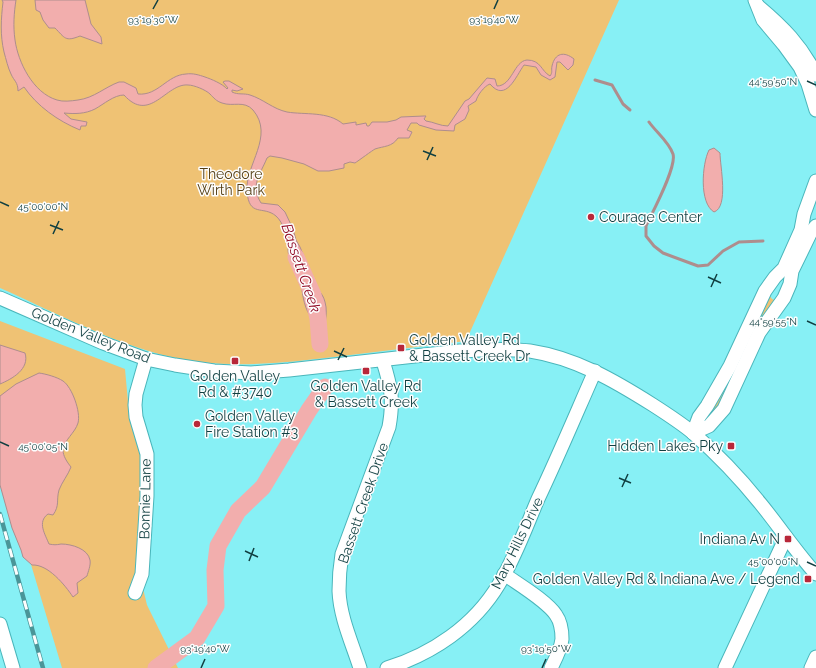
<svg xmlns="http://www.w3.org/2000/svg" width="816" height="668" viewBox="0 0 816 668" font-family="Raleway,sans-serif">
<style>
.green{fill:#efc274}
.water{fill:#f2aead;stroke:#ae8d8d}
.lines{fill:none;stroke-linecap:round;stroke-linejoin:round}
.stream{stroke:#ae8d8d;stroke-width:3}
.river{stroke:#f2aead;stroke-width:17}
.minor-casing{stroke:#4ab6bb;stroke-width:15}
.minor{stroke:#fff;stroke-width:13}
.rail-casing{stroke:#4a9598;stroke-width:4.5}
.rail{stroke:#fdfdfd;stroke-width:3;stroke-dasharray:9;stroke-linecap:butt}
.ticks{fill:none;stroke:#103f41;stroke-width:1.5}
.poi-dot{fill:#b82739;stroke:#fdfdfd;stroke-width:1.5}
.labels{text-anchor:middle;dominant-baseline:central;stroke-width:3;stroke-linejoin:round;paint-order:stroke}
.park-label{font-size:14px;fill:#543e14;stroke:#fdfdfd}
.poi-label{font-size:14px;fill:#103f41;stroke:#fdfdfd;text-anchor:start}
.street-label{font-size:14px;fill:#103f41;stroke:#fdfdfd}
.water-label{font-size:15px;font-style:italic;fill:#900a25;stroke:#fdfdfd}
.ticks-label{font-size:10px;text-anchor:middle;fill:#103f41;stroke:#fdfdfd;stroke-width:3;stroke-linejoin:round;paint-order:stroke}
</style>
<rect width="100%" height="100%" fill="#87f0f5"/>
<g class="green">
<path d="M 0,0 L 619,0 L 466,341 C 422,346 378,352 334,357 C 274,364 219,370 159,354 C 104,339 52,311 0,288 Z"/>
<path d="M 768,293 L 772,299 L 777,301 L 725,402 L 706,420 L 706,419 L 720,398 Z"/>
<path d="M 0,321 L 125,369 L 128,402 L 144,467 L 138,568 L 147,605 L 178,668 L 62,668 L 0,461 Z"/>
</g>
<g class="water">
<path d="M 2,0 L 16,0 C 14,13 13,26 15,40 C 18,62 33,93 57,100 C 63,102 71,101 78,100 C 94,98 105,87 119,82 L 124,82 L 136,88 L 138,94 C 158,96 167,75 186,74 C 193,73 199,75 205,77 C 211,79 223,84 227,89 L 228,88 L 223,82 L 225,81 L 229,81 L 243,89 L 237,91 L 232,90 L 232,92 C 238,95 244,93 250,95 C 263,99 273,109 287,112 C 305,115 328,111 343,124 L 356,122 L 356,125 L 366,123 L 367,126 L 369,126 L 372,122 L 387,122 L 396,120 L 401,117 L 424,116 L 426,116 L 424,119 L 426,121 C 434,122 440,126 448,126 L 465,101 L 469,99 L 487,78 L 495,79 L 497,86 C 512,86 514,61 527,60 C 541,60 541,71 550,76 C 553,72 551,71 552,66 C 555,53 564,51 574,59 L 573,65 L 568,70 L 560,62 L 557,62 L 555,77 L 550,80 L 541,75 L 536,67 L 524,65 C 516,76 506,103 490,84 C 484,86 477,96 476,101 L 468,106 L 469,110 L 465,119 L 455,125 L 454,131 L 436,130 L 419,125 L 417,123 L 411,123 L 407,130 L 412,132 L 409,138 L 398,138 C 392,147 384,146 375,149 C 373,150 358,161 355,163 L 350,162 L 344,164 L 344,168 L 329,171 L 318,171 L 304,164 L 282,158 L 270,156 L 267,158 C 260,175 250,185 261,203 L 278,205 L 285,212 L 293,229 L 296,240 L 300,247 L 303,254 L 303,263 L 308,277 L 302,279 C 301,275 300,271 298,268 C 296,264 292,262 290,258 C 288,255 288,250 288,247 C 286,236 284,223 276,216 C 263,205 249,218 247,191 C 245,165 275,136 253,110 C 244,100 233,107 222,103 C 216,101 214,98 210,94 C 206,90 194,85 188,85 C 166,83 150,124 124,95 C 114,95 104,104 95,109 C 85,114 75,114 64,113 L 71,119 L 87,122 L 86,126 L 81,126 L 80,130 C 58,121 37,106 24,87 L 18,91 C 18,82 14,81 11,74 C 8,68 6,59 4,52 C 0,35 1,19 3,2 Z"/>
<path d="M 35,0 L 85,0 L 91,24 L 101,37 L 102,44 L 80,36 C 65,42 65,38 55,28 L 49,28 L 43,20 L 40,12 L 36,10 Z"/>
<path d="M 714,148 L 720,153 C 720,166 729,207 714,212 C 699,203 702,164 709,150 Z"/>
<path d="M 311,281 C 316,288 323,293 325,302 C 329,315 322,330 324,344 L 316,345 L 313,333 L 313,319 C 304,310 303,296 301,284 Z"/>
<path d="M 0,345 L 25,353 C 30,369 12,379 0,384 Z"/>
<path d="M 39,373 C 46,374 57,377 63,381 C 72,387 81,412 78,423 C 75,433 64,440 63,450 C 63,456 67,462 71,467 C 68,475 62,482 59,490 C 56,501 60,505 53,515 L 48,514 C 37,522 45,534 49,544 C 54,545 56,545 61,544 C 72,544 88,549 90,560 C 91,565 88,572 87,576 L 77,583 L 78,593 L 73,597 C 65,585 48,564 32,565 L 23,557 L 21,550 L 12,528 L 0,485 L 0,396 L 16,384 Z"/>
</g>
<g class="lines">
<g class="stream">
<path d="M 595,80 L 612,85 L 623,104 L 630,110"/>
<path d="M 649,122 C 656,132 669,142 673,154 C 677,167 652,213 646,226 L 646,236 L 654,246 L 663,253 L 698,266 L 708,265 L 723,251 L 739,242 L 763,241"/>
</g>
<g class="river">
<path d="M 296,257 L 313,295 L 318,319 L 320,344"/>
<path d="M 156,668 L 197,638 L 216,606 L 215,570 L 218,546 L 238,511 L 263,487 L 309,410 L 325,387"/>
</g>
<g class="minor-casing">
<g id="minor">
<path d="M 755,0 L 763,20 L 784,45 L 800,67 L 808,84 L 816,110"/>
<path d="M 758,6 C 783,27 801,45 816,75"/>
<path d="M 0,298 L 103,343 L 146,359 L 175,365 L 214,371 L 251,373 L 289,370 L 460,351 C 483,350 507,348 530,351 C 576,358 615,381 653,405 C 667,414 681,423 693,433 C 717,454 740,478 760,503 C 779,526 796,552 816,574"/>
<path d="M 693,433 L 699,417 L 707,406 L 730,366 L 765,291 L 775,277 L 784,268 L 801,230 L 804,214 L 816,181"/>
<path d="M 693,433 L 709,426 L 724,409 L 759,333 L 784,298 L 790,284 L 792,271 L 811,232 L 816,226"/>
<path d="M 504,574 C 518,584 547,601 556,615 C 561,622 562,630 562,639 C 561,649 556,658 551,668"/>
<path d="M 135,593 L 142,574 L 147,496 L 147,454 L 136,417 L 135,405 L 136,394 L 146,359"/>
<path d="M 0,624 L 13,668"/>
<path d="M 360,668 C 352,643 340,617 339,591 C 339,578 340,566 342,554 L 389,427 C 394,399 391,387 383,361"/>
<path d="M 387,668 C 432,654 474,626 499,584 C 515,558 526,527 538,499 C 558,457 576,414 595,371"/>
<path d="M 725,668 L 786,537"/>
<path d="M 811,668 L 816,657"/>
</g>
</g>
<use href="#minor" class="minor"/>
<g class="rail-casing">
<path id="rail" d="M 0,514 L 43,668"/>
</g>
<use href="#rail" class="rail"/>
</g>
<path class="ticks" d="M 153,9 L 158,0M 494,9 L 498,0M 807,81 L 816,85M 423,151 L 436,156M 427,160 L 433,147M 0,202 L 9,206M 50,225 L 63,230M 53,234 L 59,221M 708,277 L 721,283M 711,287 L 717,274M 807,321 L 816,325M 334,351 L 347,357M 338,360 L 344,348M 0,442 L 9,446M 619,478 L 631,483M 622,487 L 628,474M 245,551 L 258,557M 249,561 L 254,548M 807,562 L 816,566M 201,668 L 205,659M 542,668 L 546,659"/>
<g class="poi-dot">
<circle cx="591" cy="217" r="4"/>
<rect x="397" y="344" width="8" height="8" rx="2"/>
<rect x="231" y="357" width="8" height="8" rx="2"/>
<rect x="362" y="367" width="8" height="8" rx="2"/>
<circle cx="197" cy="424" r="4"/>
<rect x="727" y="442" width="8" height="8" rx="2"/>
<rect x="784" y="535" width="8" height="8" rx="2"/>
<rect x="804" y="575" width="8" height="8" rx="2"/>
</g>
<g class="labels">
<g class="park-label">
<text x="231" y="174">Theodore<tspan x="231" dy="16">Wirth Park</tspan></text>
</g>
<g class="poi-label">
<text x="599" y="217">Courage Center</text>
<text x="409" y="340">Golden Valley Rd<tspan x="409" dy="16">&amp; Bassett Creek Dr</tspan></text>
<text x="235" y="376" text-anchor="middle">Golden Valley<tspan x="235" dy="16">Rd &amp; #3740</tspan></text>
<text x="366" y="386" text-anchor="middle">Golden Valley Rd<tspan x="366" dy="16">&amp; Bassett Creek</tspan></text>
<text x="205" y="416">Golden Valley<tspan x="205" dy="16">Fire Station #3</tspan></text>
<text x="723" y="446" text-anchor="end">Hidden Lakes Pky</text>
<text x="780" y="539" text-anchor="end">Indiana Av N</text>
<text x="800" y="579" text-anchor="end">Golden Valley Rd &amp; Indiana Ave / Legend</text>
</g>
<g class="street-label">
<text transform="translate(91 335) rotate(22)">Golden Valley Road</text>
<text transform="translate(145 499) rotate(-89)">Bonnie Lane</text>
<text transform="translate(363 503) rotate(-71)">Bassett Creek Drive</text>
<text transform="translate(517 543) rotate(-64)">Mary Hills Drive</text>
</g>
<g class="water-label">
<text transform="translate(301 268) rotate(71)">Bassett Creek</text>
</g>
</g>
<g class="ticks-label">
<text x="153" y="23">93°19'30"W</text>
<text x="494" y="23">93°19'40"W</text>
<text x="773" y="85">44°59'50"N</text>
<text x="43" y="210">45°00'00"N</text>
<text x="773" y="325">44°59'55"N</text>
<text x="43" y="450">45°00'05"N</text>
<text x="773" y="565">45°00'00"N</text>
<text x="205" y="652">93°19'40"W</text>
<text x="546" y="652">93°19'50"W</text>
</g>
</svg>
